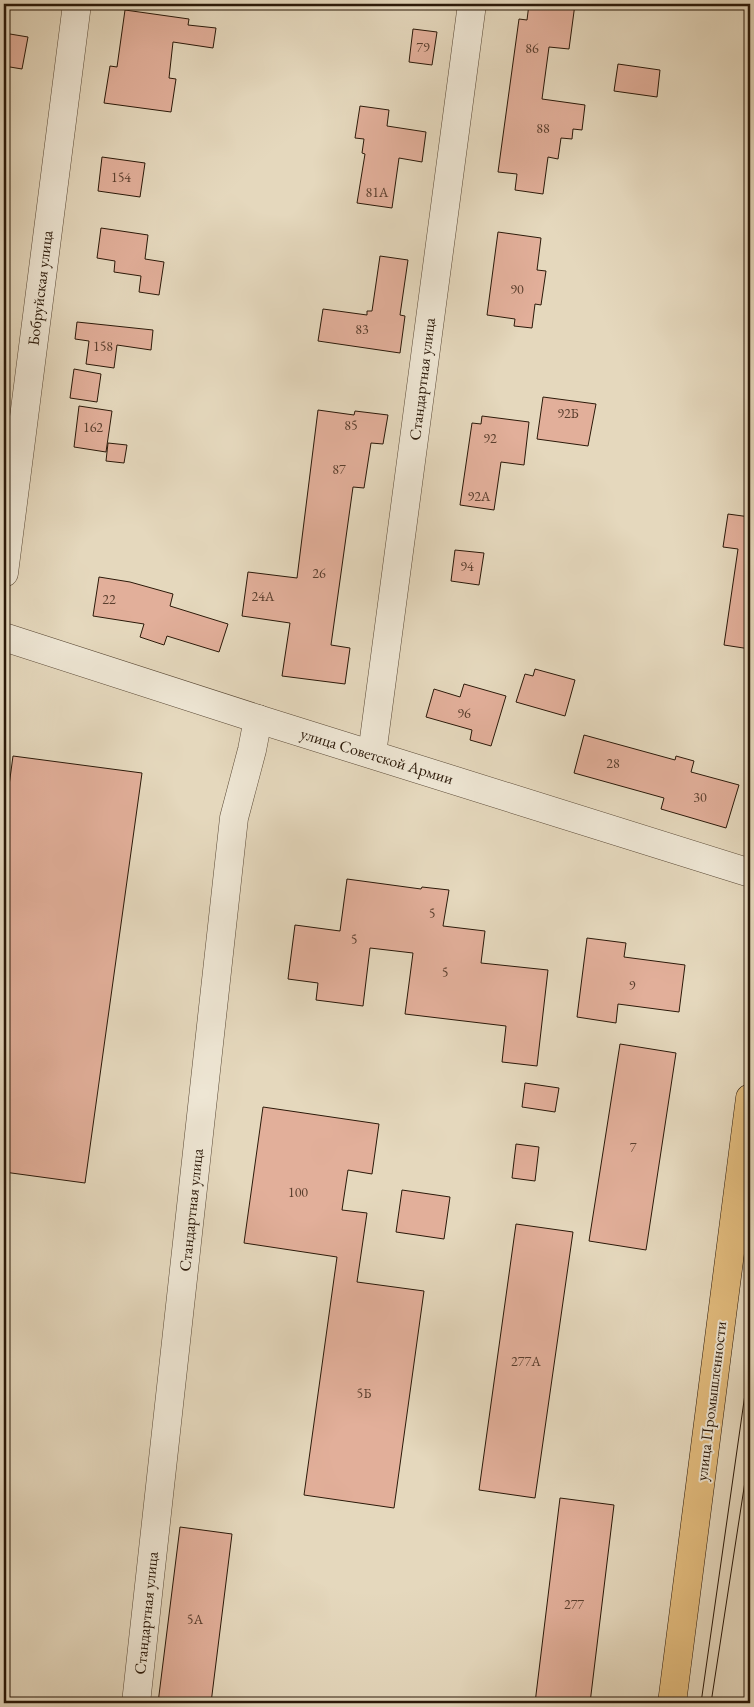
<svg xmlns="http://www.w3.org/2000/svg" width="754" height="1707" viewBox="0 0 754 1707" font-family="'EB Garamond',serif">
<style>
.building{fill:#e2af9a;stroke:#2b1909}
.lines{fill:none;stroke-linecap:round;stroke-linejoin:round}
.minor-casing{stroke:#5a4936;stroke-width:29}
.major-casing{stroke:#2b1909;stroke-width:29}
.minor{stroke:#eee6d4;stroke-width:28}
.major{stroke:#e2bc7e;stroke-width:28}
.tram{stroke:#2b1909;stroke-width:1}
.labels{text-anchor:middle;dominant-baseline:central;stroke-width:4;stroke-linejoin:round;paint-order:stroke}
.number-label{font-size:14px;fill:#593e2d}
.street-label{font-size:16px;fill:#2b1909;stroke:#eee6d4}
</style>
<rect width="100%" height="100%" fill="#e5d8bd"/>
<filter id="stains"><feTurbulence type="fractalNoise" baseFrequency=".004" numOctaves="4"/><feColorMatrix values="0 0 0 0 .2 0 0 0 0 .09 0 0 0 0 .02 0 0 0 .5 -.17"/></filter>
<radialGradient id="worn" r=".72"><stop offset=".6" stop-color="#630" stop-opacity="0"/><stop offset="1" stop-color="#630" stop-opacity=".3"/></radialGradient>
<g class="building">
<path d="M 529,4 L 575,4 L 569,49 L 549,47 L 542,99 L 585,105 L 582,130 L 573,129 L 572,139 L 561,138 L 558,159 L 548,157 L 543,194 L 515,190 L 517,174 L 498,172 L 519,19 L 527,20 Z"/>
<path d="M 125,10 L 189,19 L 188,25 L 216,28 L 213,48 L 173,42 L 169,78 L 176,79 L 171,112 L 104,103 L 110,66 L 117,67 Z"/>
<path d="M 413,29 L 437,32 L 432,65 L 409,62 Z"/>
<path d="M 4,33 L 28,37 L 22,69 L 4,66 Z"/>
<path d="M 618,64 L 660,70 L 657,97 L 614,91 Z"/>
<path d="M 360,106 L 389,110 L 387,126 L 426,132 L 422,162 L 399,158 L 392,208 L 357,203 L 365,154 L 362,153 L 364,139 L 355,138 Z"/>
<path d="M 102,157 L 145,163 L 140,197 L 98,191 Z"/>
<path d="M 101,228 L 148,235 L 145,259 L 164,262 L 159,295 L 139,292 L 141,276 L 114,272 L 115,261 L 97,258 Z"/>
<path d="M 498,232 L 541,238 L 537,270 L 546,271 L 541,305 L 535,304 L 532,328 L 514,326 L 515,319 L 487,315 Z"/>
<path d="M 380,256 L 408,260 L 400,315 L 405,316 L 400,353 L 318,341 L 323,309 L 367,315 L 367,311 L 372,311 Z"/>
<path d="M 77,322 L 153,330 L 151,350 L 117,345 L 114,368 L 86,364 L 89,341 L 75,339 Z"/>
<path d="M 74,369 L 101,374 L 97,402 L 70,398 Z"/>
<path d="M 543,397 L 596,404 L 588,446 L 537,439 Z"/>
<path d="M 79,406 L 112,411 L 106,452 L 74,447 Z"/>
<path d="M 318,410 L 354,415 L 355,411 L 388,415 L 383,444 L 371,443 L 364,488 L 353,487 L 331,645 L 350,648 L 345,684 L 282,676 L 290,623 L 242,616 L 248,572 L 297,578 Z"/>
<path d="M 482,416 L 529,422 L 524,465 L 501,462 L 494,510 L 460,505 L 472,423 L 481,424 Z"/>
<path d="M 108,443 L 127,445 L 124,463 L 106,461 Z"/>
<path d="M 728,514 L 750,517 L 750,649 L 724,645 L 738,549 L 723,547 Z"/>
<path d="M 455,550 L 484,553 L 479,585 L 451,581 Z"/>
<path d="M 99,577 L 130,582 L 173,594 L 170,606 L 228,624 L 219,652 L 167,636 L 164,645 L 140,637 L 144,624 L 93,616 Z"/>
<path d="M 535,669 L 575,680 L 565,716 L 516,702 L 525,674 L 533,676 Z"/>
<path d="M 464,684 L 506,696 L 491,746 L 470,740 L 472,730 L 426,717 L 434,689 L 460,697 Z"/>
<path d="M 584,735 L 675,760 L 676,756 L 694,761 L 691,772 L 739,785 L 726,828 L 661,809 L 664,798 L 574,773 Z"/>
<path d="M 13,756 L 142,773 L 85,1183 L 4,1172 L 4,823 Z"/>
<path d="M 347,879 L 421,889 L 422,887 L 449,890 L 443,926 L 485,931 L 481,963 L 548,970 L 537,1066 L 502,1062 L 506,1026 L 405,1014 L 413,953 L 370,948 L 363,1006 L 316,1000 L 318,983 L 288,979 L 295,925 L 340,931 Z"/>
<path d="M 587,938 L 626,943 L 624,957 L 685,965 L 679,1012 L 618,1004 L 616,1023 L 577,1017 Z"/>
<path d="M 620,1044 L 676,1053 L 646,1250 L 589,1241 Z"/>
<path d="M 525,1083 L 559,1088 L 555,1112 L 522,1107 Z"/>
<path d="M 263,1107 L 379,1124 L 372,1174 L 348,1170 L 342,1210 L 367,1213 L 357,1282 L 424,1291 L 394,1508 L 304,1495 L 337,1257 L 244,1243 Z"/>
<path d="M 516,1144 L 539,1147 L 535,1181 L 512,1178 Z"/>
<path d="M 402,1190 L 450,1197 L 444,1239 L 396,1232 Z"/>
<path d="M 516,1224 L 573,1232 L 535,1498 L 479,1490 Z"/>
<path d="M 560,1498 L 614,1505 L 590,1703 L 535,1703 Z"/>
<path d="M 180,1527 L 232,1534 L 211,1703 L 158,1703 Z"/>
</g>
<g class="lines">
<g class="minor-casing">
<g id="minor">
<path d="M 4,573 L 77,4"/>
<path d="M 4,637 L 258,719 L 750,873"/>
<path d="M 372,754 L 472,4"/>
<path d="M 136,1703 L 234,818 L 252,750 L 258,719"/>
</g>
</g>
<g class="major-casing">
<path id="major" d="M 672,1703 L 750,1098"/>
</g>
<use href="#minor" class="minor"/>
<use href="#major" class="major"/>
<g class="tram">
<path d="M 701,1703 L 750,1359"/>
<path d="M 711,1703 L 750,1449"/>
</g>
</g>
<g class="labels">
<g class="number-label">
<text x="423" y="47">79</text>
<text x="532" y="48">86</text>
<text x="543" y="128">88</text>
<text x="121" y="177">154</text>
<text x="377" y="192">81А</text>
<text x="517" y="289">90</text>
<text x="362" y="329">83</text>
<text x="103" y="346">158</text>
<text x="568" y="413">92Б</text>
<text x="351" y="425">85</text>
<text x="93" y="427">162</text>
<text x="490" y="438">92</text>
<text x="339" y="469">87</text>
<text x="479" y="496">92А</text>
<text x="467" y="566">94</text>
<text x="319" y="573">26</text>
<text x="263" y="596">24А</text>
<text x="109" y="599">22</text>
<text x="464" y="713">96</text>
<text x="613" y="763">28</text>
<text x="700" y="797">30</text>
<text x="432" y="913">5</text>
<text x="354" y="939">5</text>
<text x="445" y="972">5</text>
<text x="632" y="985">9</text>
<text x="633" y="1147">7</text>
<text x="298" y="1192">100</text>
<text x="526" y="1361">277А</text>
<text x="364" y="1393">5Б</text>
<text x="574" y="1604">277</text>
<text x="195" y="1619">5А</text>
</g>
<g class="street-label">
<text transform="translate(40 288) rotate(-83)">Бобруйская улица</text>
<text transform="translate(422 379) rotate(-83)">Стандартная улица</text>
<text transform="translate(377 756) rotate(17)">улица Советской Армии</text>
<text transform="translate(191 1210) rotate(-84)">Стандартная улица</text>
<text transform="translate(711 1401) rotate(-83)">улица Промышленности</text>
<text transform="translate(146 1613) rotate(-84)">Стандартная улица</text>
</g>
</g>
<rect width="754" height="1707" fill="none" stroke="#e5d8bd" stroke-width="20"/>
<rect x="5" y="5" width="744" height="1697" fill="none" stroke="#2b1909" stroke-width="2.5"/>
<rect x="10" y="10" width="734" height="1687" fill="none" stroke="#2b1909"/>
<rect width="100%" height="100%" filter="url(#stains)"/>
<rect width="100%" height="100%" fill="url(#worn)"/>
</svg>
